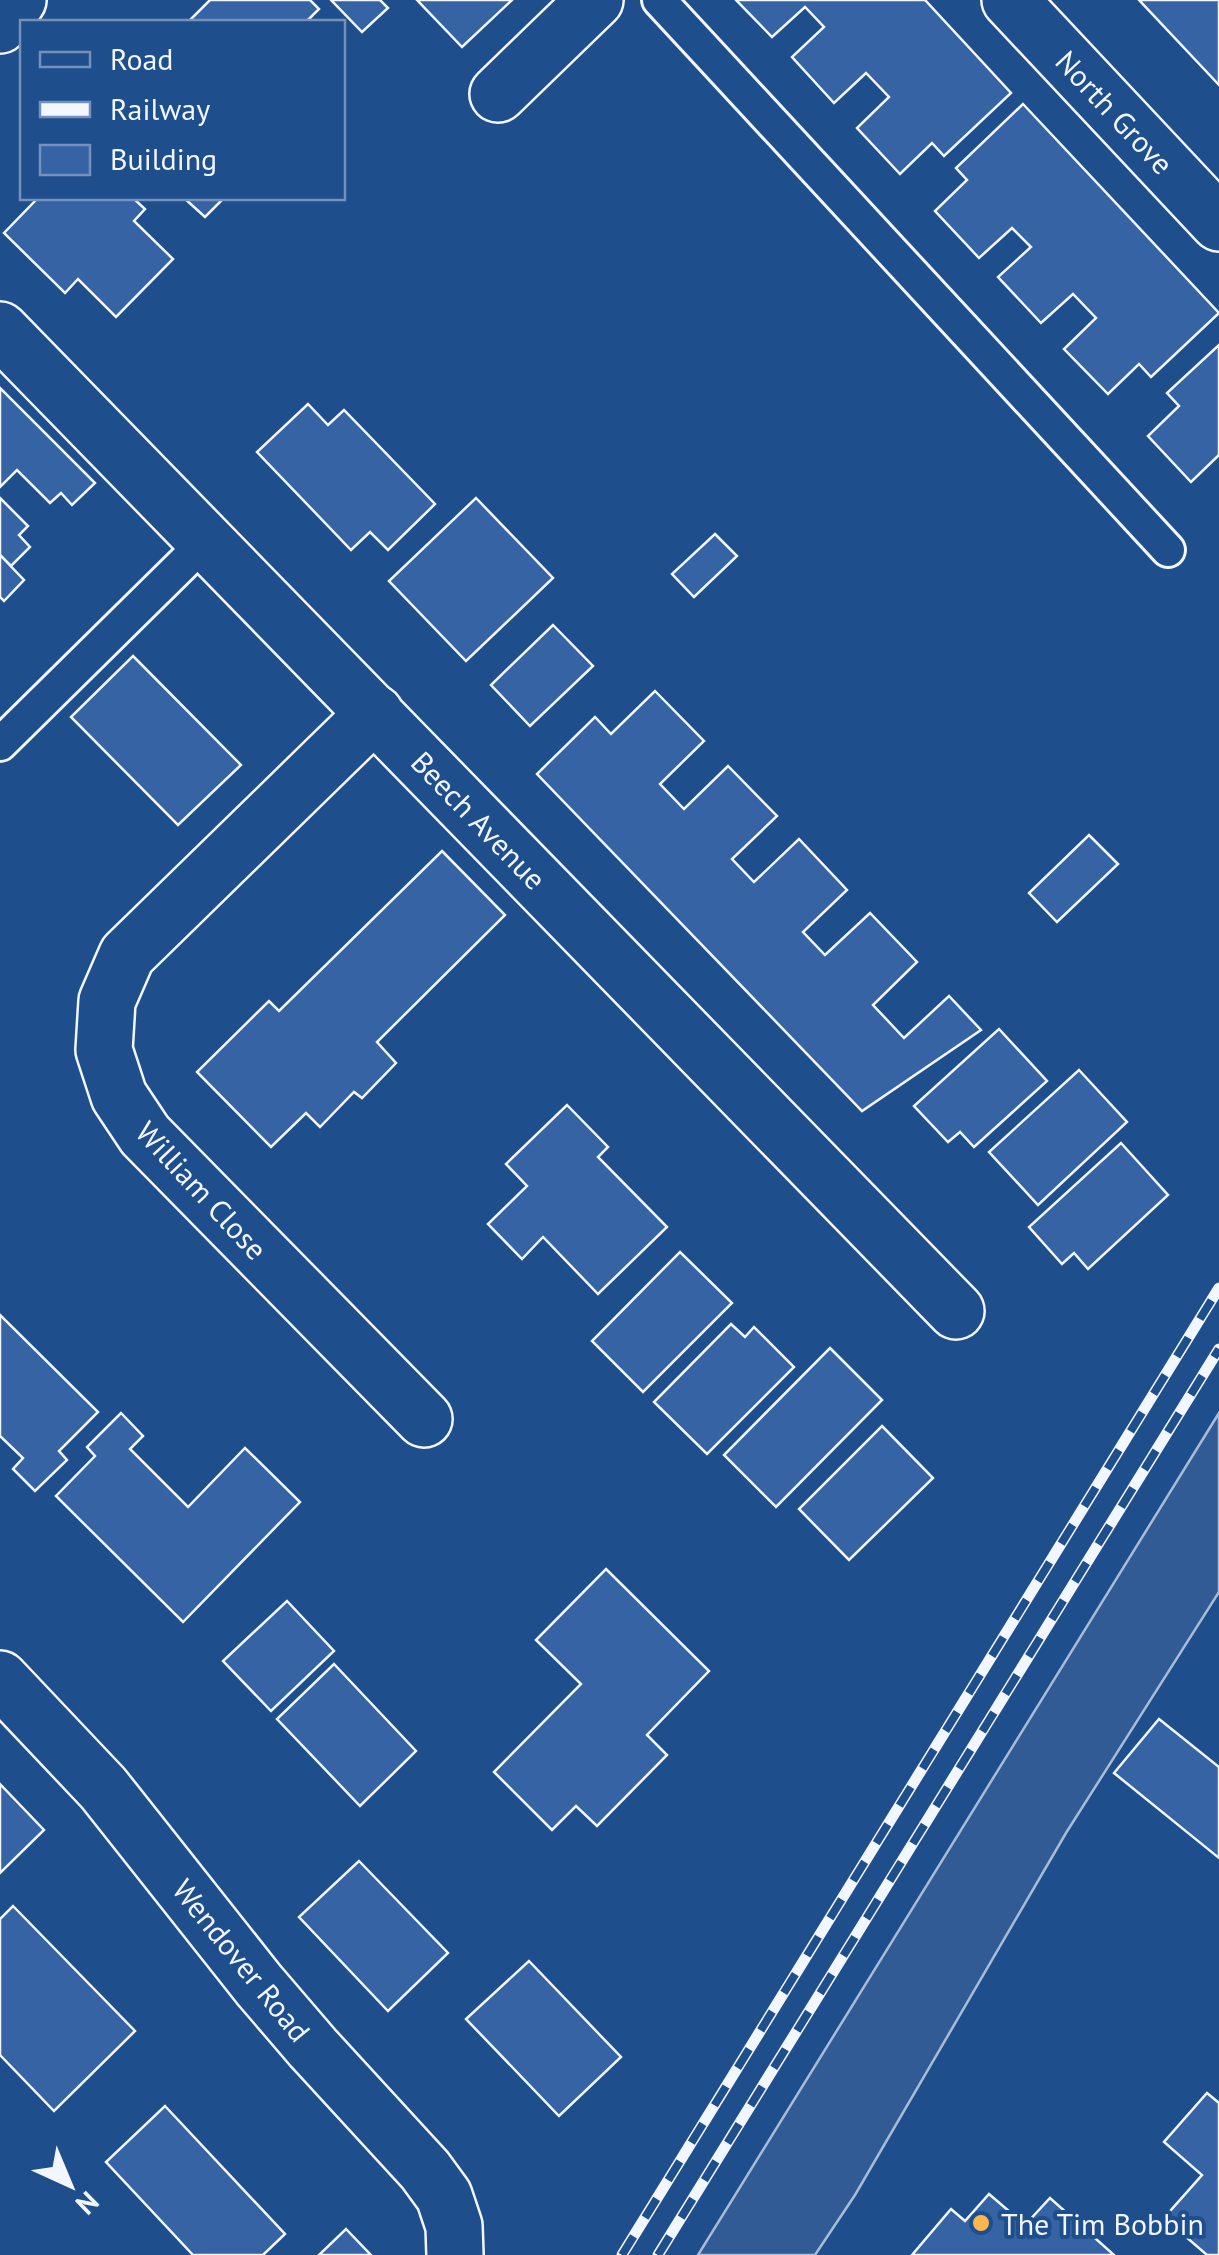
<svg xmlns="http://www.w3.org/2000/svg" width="1219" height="2255" viewBox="0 0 1219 2255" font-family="'PT Sans',sans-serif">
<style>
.built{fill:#305b95;stroke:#a8bbd7;stroke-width:2.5}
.building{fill:#3563a3;stroke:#f2f6ff;stroke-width:2.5}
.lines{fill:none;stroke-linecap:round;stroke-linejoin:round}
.lane-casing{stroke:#f2f6ff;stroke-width:38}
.street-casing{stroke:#f2f6ff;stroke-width:60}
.secondary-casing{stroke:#f2f6ff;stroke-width:60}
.lane{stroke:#1f4e8c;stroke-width:32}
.street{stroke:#1f4e8c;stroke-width:55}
.secondary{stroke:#1f4e8c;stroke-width:55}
.rail-casing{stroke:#f2f6ff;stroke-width:11}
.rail{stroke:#1f4e8c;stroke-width:8;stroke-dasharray:22;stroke-linecap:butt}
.poi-dot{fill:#ffb74d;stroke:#1f4e8c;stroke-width:4}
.labels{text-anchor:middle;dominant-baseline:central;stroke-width:8;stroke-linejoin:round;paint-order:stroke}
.street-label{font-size:30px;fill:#f2f6ff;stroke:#1f4e8c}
.poi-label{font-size:30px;fill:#f2f6ff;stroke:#1f4e8c;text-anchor:start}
</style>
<rect width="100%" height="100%" fill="#1f4e8c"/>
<path class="built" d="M 1219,1413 L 1219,1592 L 1066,1833 L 855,2195 L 815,2255 L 698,2255 Z"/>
<g class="building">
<path d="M 210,0 L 310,0 L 319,9 L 307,21 L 309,22 L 188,22 Z"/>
<path d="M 331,0 L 380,0 L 388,8 L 362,32 Z"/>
<path d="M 417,0 L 512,0 L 462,47 Z"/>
<path d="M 736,0 L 925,0 L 1011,93 L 944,156 L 932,143 L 900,174 L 857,128 L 889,97 L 866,73 L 834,103 L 792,57 L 824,27 L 805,7 L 772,37 Z"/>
<path d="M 1139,0 L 1219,0 L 1219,85 Z"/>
<path d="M 1023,104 L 1219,313 L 1151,377 L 1139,364 L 1108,394 L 1064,349 L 1096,318 L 1073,294 L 1041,323 L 998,277 L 1031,247 L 1012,228 L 979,258 L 935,211 L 967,180 L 956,168 Z"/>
<path d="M 38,198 L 133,198 L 145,209 L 134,221 L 173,259 L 116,317 L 78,279 L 65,293 L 4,233 Z"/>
<path d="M 184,198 L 224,198 L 205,217 Z"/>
<path d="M 1219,345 L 1219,455 L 1191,482 L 1148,436 L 1179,406 L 1167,393 Z"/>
<path d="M 0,388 L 95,483 L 72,505 L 61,493 L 50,503 L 17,470 L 0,487 Z"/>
<path d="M 308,404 L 328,425 L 344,410 L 435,504 L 388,550 L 370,532 L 351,550 L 257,452 Z"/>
<path d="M 0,498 L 28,526 L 19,535 L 30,547 L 11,566 L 0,555 Z"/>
<path d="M 476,498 L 553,578 L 466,661 L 389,581 Z"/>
<path d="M 715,534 L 737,556 L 694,597 L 672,574 Z"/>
<path d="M 0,555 L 24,580 L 4,601 L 0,597 Z"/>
<path d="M 553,625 L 593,666 L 530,726 L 491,685 Z"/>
<path d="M 133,656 L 241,765 L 178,825 L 71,717 Z"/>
<path d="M 655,691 L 704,741 L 660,784 L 684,809 L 728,766 L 777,816 L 732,859 L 754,882 L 799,839 L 847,890 L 803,932 L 825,955 L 870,913 L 917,962 L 873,1005 L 904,1038 L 949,996 L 981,1030 L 862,1111 L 537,774 L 595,717 L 611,734 Z"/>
<path d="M 1089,835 L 1118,864 L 1057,922 L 1029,893 Z"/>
<path d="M 442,851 L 505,915 L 377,1042 L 396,1063 L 362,1098 L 354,1092 L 320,1127 L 306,1113 L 271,1147 L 197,1072 L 269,1001 L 279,1011 Z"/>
<path d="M 999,1029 L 1047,1081 L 974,1147 L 960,1132 L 948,1142 L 914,1106 Z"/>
<path d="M 1079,1070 L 1127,1122 L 1038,1205 L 989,1152 Z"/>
<path d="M 567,1105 L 608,1147 L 598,1157 L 667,1227 L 598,1294 L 543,1237 L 522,1259 L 488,1224 L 527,1186 L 506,1164 Z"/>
<path d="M 1121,1143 L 1168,1195 L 1088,1269 L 1074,1253 L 1062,1264 L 1029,1227 Z"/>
<path d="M 680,1252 L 732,1303 L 643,1392 L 592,1341 Z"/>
<path d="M 0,1315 L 98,1412 L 59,1451 L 67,1460 L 35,1491 L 13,1469 L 23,1458 L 0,1436 Z"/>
<path d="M 731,1324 L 745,1337 L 754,1327 L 794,1367 L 707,1454 L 654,1402 Z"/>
<path d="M 830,1348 L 882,1400 L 776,1507 L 724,1455 Z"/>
<path d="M 121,1413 L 143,1436 L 130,1449 L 188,1507 L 245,1448 L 300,1502 L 183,1622 L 56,1496 L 95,1456 L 87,1447 Z"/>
<path d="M 882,1426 L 933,1478 L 849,1560 L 799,1509 Z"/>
<path d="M 606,1569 L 709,1671 L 647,1735 L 667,1755 L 597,1826 L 576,1806 L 552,1830 L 494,1772 L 581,1684 L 536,1640 Z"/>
<path d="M 287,1601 L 334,1651 L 271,1711 L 223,1661 Z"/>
<path d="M 334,1664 L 416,1751 L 360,1806 L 277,1719 Z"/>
<path d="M 1159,1719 L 1219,1767 L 1219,1858 L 1114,1773 Z"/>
<path d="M 0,1784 L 44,1830 L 0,1873 Z"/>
<path d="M 359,1861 L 448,1953 L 388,2011 L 299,1917 Z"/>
<path d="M 13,1906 L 135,2031 L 54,2111 L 0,2055 L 0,1919 Z"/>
<path d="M 529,1961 L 621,2057 L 559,2116 L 466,2019 Z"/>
<path d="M 1207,2093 L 1219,2103 L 1219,2255 L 1207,2255 L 1164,2218 L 1202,2175 L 1164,2142 Z"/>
<path d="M 165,2106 L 285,2234 L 263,2255 L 193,2255 L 106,2162 Z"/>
<path d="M 989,2194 L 1025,2225 L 1050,2198 L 1114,2255 L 912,2255 L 951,2209 L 965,2221 Z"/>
<path d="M 346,2229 L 371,2255 L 319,2255 Z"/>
</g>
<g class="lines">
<g class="lane-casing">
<g id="lane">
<path d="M 659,0 L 1168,550"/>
<path d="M 0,744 L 207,540"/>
</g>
</g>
<g class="street-casing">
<g id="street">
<path d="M 1010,0 L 1219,223"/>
<path d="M 498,94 L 595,0"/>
<path d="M 0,330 L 956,1311"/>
<path d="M 375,713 L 127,955 L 107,1001 L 104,1050 L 119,1096 L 145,1135 L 424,1419"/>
<path d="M 0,1679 L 103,1788 L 259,1985 L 313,2048 L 425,2170 L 444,2196 L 454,2226 L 455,2255"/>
</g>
</g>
<g class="secondary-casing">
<path id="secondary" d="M 0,25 L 18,0"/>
</g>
<use href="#lane" class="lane"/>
<use href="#street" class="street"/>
<use href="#secondary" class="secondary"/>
<g class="rail-casing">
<g id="rail">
<path d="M 622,2255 L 1219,1288"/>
<path d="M 658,2255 L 1219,1349"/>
</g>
</g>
<use href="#rail" class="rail"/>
</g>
<circle class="poi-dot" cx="981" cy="2223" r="10"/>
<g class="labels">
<g class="street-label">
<text transform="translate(1115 112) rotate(47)">North Grove</text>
<text transform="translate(479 820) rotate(46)">Beech Avenue</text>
<text transform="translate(202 1190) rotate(47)">William Close</text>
<text transform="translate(242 1960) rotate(51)">Wendover Road</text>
</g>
<g class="poi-label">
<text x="1001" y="2223">The Tim Bobbin</text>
</g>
</g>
<rect x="20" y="20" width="325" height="180" fill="#1f4e8c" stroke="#7391ba" stroke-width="2.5"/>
<rect x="40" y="52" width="50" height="15" fill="#1f4e8c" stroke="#7391ba" stroke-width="2.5"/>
<text x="110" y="70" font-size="30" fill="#f2f6ff">Road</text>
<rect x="40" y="102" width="50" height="15" fill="#f2f6ff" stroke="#7391ba" stroke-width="2.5"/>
<text x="110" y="120" font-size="30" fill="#f2f6ff">Railway</text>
<rect x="40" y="145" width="50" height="30" fill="#3563a3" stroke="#7391ba" stroke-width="2.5"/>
<text x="110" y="170" font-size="30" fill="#f2f6ff">Building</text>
<g transform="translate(70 2185) rotate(136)" stroke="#1f4e8c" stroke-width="8" paint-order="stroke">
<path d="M0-8L18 38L0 25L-18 38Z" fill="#f2f6ff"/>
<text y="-15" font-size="28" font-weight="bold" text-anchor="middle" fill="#f2f6ff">N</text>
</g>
</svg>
